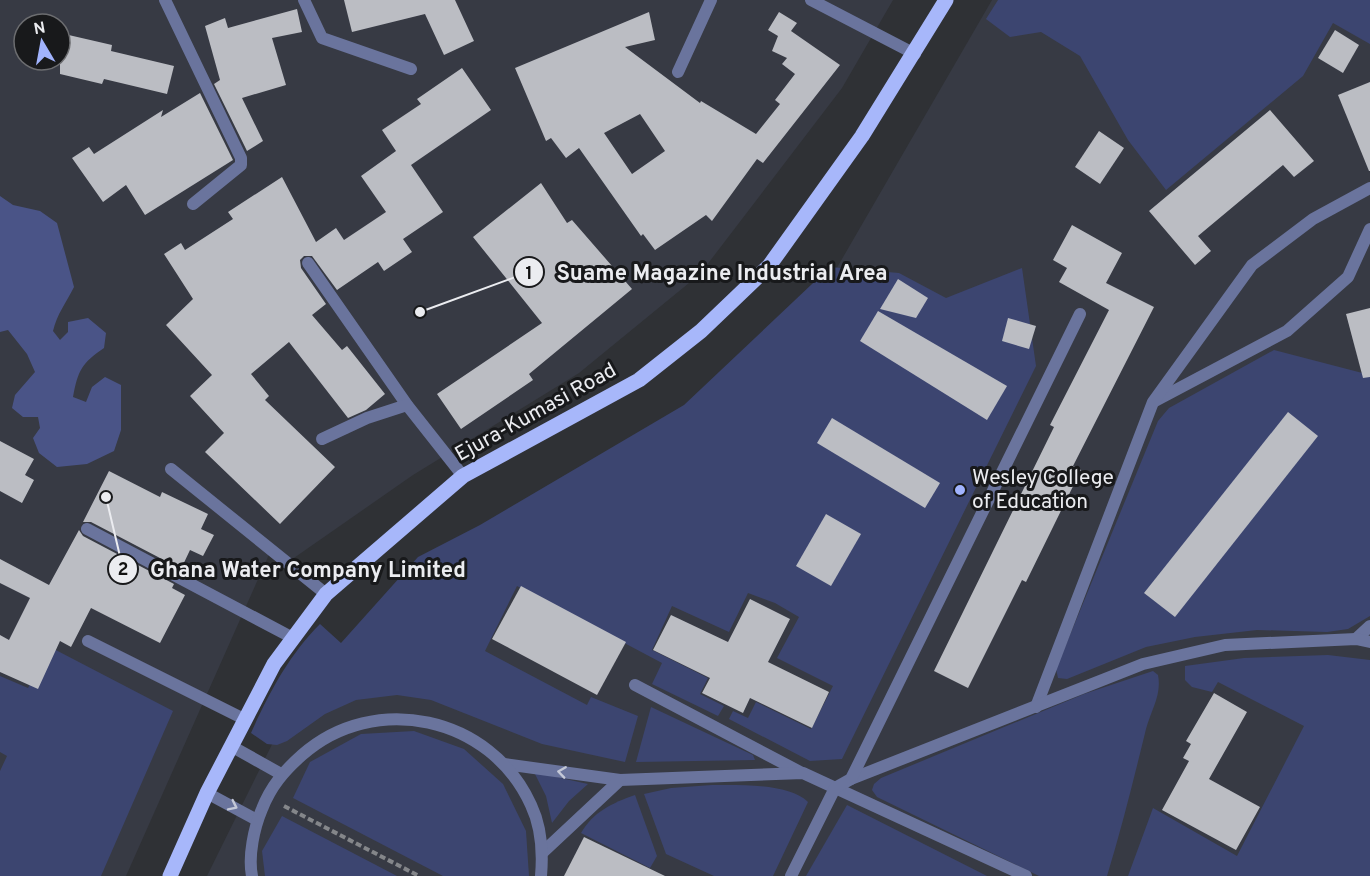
<svg xmlns="http://www.w3.org/2000/svg" width="1370" height="876" viewBox="0 0 1370 876" font-family="Overpass,sans-serif">
<style>
.built{fill:#373a44;fill-rule:evenodd}
.green{fill:#3c4570}
.forest{fill:#4a5487}
.building{fill:#bbbdc3;fill-rule:evenodd}
.lines{fill:none;stroke-linecap:round;stroke-linejoin:round}
.path{stroke:#84868a;stroke-width:4;stroke-dasharray:6 3;stroke-linecap:butt}
.service{stroke:#6a749d;stroke-width:12}
.primary{stroke:#a7b7fa;stroke-width:15}
.oneway{stroke:#c4c8d7}
.poi-dot{fill:#a1b3fd;stroke:#18191b;stroke-width:2}
.labels{text-anchor:middle;dominant-baseline:central;stroke-width:6;stroke-linejoin:round;paint-order:stroke}
.street-label{font-size:21px;fill:#ebecf0;stroke:#18191b}
.poi-label{font-size:21px;fill:#ebecf0;stroke:#18191b;text-anchor:start}
.leader{fill:none;stroke:#ebecf0;stroke-width:2}
.callout-dot{fill:#ebecf0;stroke:#18191b;stroke-width:2}
.mark-label{font-size:18px;text-anchor:middle;font-weight:bold;fill:#111}
.callout-label{font-size:22px;text-anchor:middle;font-weight:bold;fill:#ebecf0;stroke:#18191b;stroke-width:6;stroke-linejoin:round;paint-order:stroke}
</style>
<rect width="100%" height="100%" fill="#2f3135"/>
<g class="built">
<path d="M 0,0 L 893,0 L 842,88 L 700,274 L 579,373 L 413,475 L 291,560 L 271,550 L 126,876 L 0,876 ZM 24,24 L 60,24 L 60,60 L 24,60 Z"/>
<path d="M 992,0 L 1370,0 L 1370,876 L 207,876 L 288,712 L 676,416 L 831,278 Z"/>
</g>
<g class="green">
<path d="M 998,0 L 1370,0 L 1370,44 L 1333,23 L 1303,76 L 1166,190 L 1128,140 L 1080,56 L 1041,32 L 1010,37 L 986,19 Z"/>
<path d="M 830,267 L 899,273 L 946,298 L 1022,268 L 1036,366 L 842,759 L 810,761 L 729,719 L 733,711 L 748,718 L 756,702 L 811,729 L 833,686 L 777,658 L 799,617 L 775,603 L 748,593 L 729,632 L 672,606 L 652,650 L 708,678 L 700,694 L 724,706 L 718,716 L 652,684 L 662,663 L 517,586 L 485,651 L 587,705 L 591,697 L 638,716 L 625,762 L 542,744 L 431,700 L 397,695 L 356,700 L 325,714 L 287,741 L 277,745 L 267,744 L 251,733 C 269,693 289,655 320,624 L 341,643 L 418,557 L 480,525 L 684,405 Z"/>
<path d="M 1274,350 L 1370,375 L 1370,616 L 1348,629 L 1327,632 L 1257,630 L 1195,637 L 1146,647 L 1067,679 L 1058,678 L 1056,669 L 1158,421 L 1169,408 Z"/>
<path d="M 50,647 L 173,711 L 101,876 L 0,876 L 0,771 L 7,756 L 0,752 L 0,676 L 28,688 Z"/>
<path d="M 1328,655 L 1370,660 L 1370,876 L 1128,876 L 1153,808 L 1237,856 L 1304,726 L 1218,682 L 1212,692 L 1192,687 L 1185,680 L 1185,666 L 1244,658 Z"/>
<path d="M 1153,671 L 1158,675 C 1162,695 1151,710 1146,729 C 1134,778 1122,827 1107,876 L 1039,876 L 877,797 L 872,790 L 874,784 L 881,778 L 1084,694 Z"/>
<path d="M 651,707 L 753,755 L 755,760 L 636,762 Z"/>
<path d="M 414,731 L 464,749 L 503,784 L 526,831 L 529,876 L 443,876 L 293,798 L 310,762 L 361,734 Z"/>
<path d="M 534,772 L 588,784 L 569,801 L 552,823 L 546,796 Z"/>
<path d="M 712,785 C 738,785 789,783 808,802 L 773,876 L 714,876 L 666,854 L 644,794 L 671,788 Z"/>
<path d="M 635,795 L 657,856 L 650,868 L 581,833 C 593,812 612,803 635,795 Z"/>
<path d="M 847,805 L 987,876 L 806,876 Z"/>
<path d="M 282,816 L 397,876 L 265,876 L 262,851 Z"/>
</g>
<path class="forest" d="M 0,196 L 13,205 L 40,211 L 57,223 L 74,287 C 66,303 57,314 53,331 L 60,340 L 68,332 L 68,322 L 88,318 L 106,333 L 104,348 C 82,363 78,370 73,397 L 86,402 L 92,387 L 105,377 L 121,385 L 121,430 L 114,451 L 87,464 L 57,467 L 39,453 L 33,438 L 40,428 L 38,417 L 23,417 L 12,408 L 15,395 L 35,372 L 27,354 L 8,330 L 0,332 Z"/>
<g class="building">
<path d="M 344,0 L 455,0 L 474,41 L 444,55 L 425,14 L 352,32 Z"/>
<path d="M 297,9 L 302,32 L 272,38 L 286,85 L 242,98 L 263,141 L 247,151 L 214,84 L 220,80 L 205,26 L 225,18 L 228,28 Z"/>
<path d="M 649,12 L 655,40 L 625,47 L 700,103 L 701,101 L 756,134 L 780,104 L 775,100 L 795,74 L 782,64 L 787,58 L 772,51 L 778,36 L 768,30 L 779,12 L 797,23 L 791,31 L 840,65 L 763,163 L 757,159 L 712,221 L 706,215 L 655,250 L 643,234 L 641,236 L 579,148 L 566,158 L 551,138 L 546,141 L 515,68 ZM 640,114 L 665,151 L 632,174 L 604,133 Z"/>
<path d="M 1335,30 L 1359,45 L 1343,73 L 1318,58 Z"/>
<path d="M 60,33 L 112,45 L 111,51 L 174,66 L 167,94 L 104,79 L 102,84 L 60,74 Z"/>
<path d="M 462,68 L 491,110 L 411,165 L 443,212 L 403,239 L 412,252 L 384,271 L 378,262 L 337,290 L 312,256 L 304,256 L 300,260 L 301,268 L 326,304 L 312,315 L 342,350 L 347,346 L 385,394 L 366,410 L 348,418 L 289,342 L 251,374 L 269,396 L 265,400 L 335,467 L 280,524 L 205,452 L 224,433 L 190,396 L 212,375 L 166,325 L 193,299 L 164,254 L 181,243 L 185,250 L 233,219 L 228,212 L 282,177 L 316,242 L 336,228 L 344,240 L 386,212 L 361,176 L 396,151 L 382,130 L 421,104 L 417,99 Z"/>
<path d="M 1370,82 L 1370,171 L 1369,171 L 1338,95 Z"/>
<path d="M 200,93 L 233,160 L 145,215 L 126,185 L 103,202 L 72,158 L 89,147 L 94,154 L 163,110 L 161,117 Z"/>
<path d="M 1270,110 L 1314,161 L 1294,177 L 1283,165 L 1198,236 L 1211,251 L 1195,265 L 1149,211 Z"/>
<path d="M 1099,131 L 1124,148 L 1100,184 L 1075,167 Z"/>
<path d="M 541,183 L 567,223 L 572,220 L 632,289 L 529,374 L 533,380 L 461,429 L 437,394 L 542,323 L 473,237 Z"/>
<path d="M 1072,225 L 1122,253 L 1106,283 L 1154,307 L 1073,466 L 1081,470 L 1026,582 L 1022,580 L 968,688 L 934,671 L 1054,427 L 1050,425 L 1109,310 L 1059,282 L 1067,268 L 1053,260 Z"/>
<path d="M 898,279 L 928,298 L 916,318 L 880,309 Z"/>
<path d="M 1370,308 L 1370,377 L 1363,378 L 1346,314 Z"/>
<path d="M 878,311 L 1007,386 L 987,420 L 860,341 Z"/>
<path d="M 1008,318 L 1036,326 L 1029,349 L 1002,341 Z"/>
<path d="M 1288,412 L 1318,436 L 1175,617 L 1144,593 Z"/>
<path d="M 832,418 L 940,483 L 925,508 L 817,443 Z"/>
<path d="M 0,441 L 34,459 L 25,475 L 34,480 L 22,503 L 0,491 Z"/>
<path d="M 109,471 L 160,497 L 162,492 L 208,514 L 201,529 L 214,535 L 203,556 L 190,550 L 181,569 L 91,522 L 83,522 Z"/>
<path d="M 826,514 L 861,534 L 831,586 L 796,566 Z"/>
<path d="M 79,530 L 83,536 L 174,584 L 172,588 L 185,595 L 160,643 L 91,608 L 71,647 L 60,641 L 38,689 L 0,672 L 0,635 L 9,640 L 30,598 L 0,583 L 0,559 L 49,585 Z"/>
<path d="M 521,586 L 626,642 L 597,695 L 492,639 Z"/>
<path d="M 750,599 L 790,619 L 768,662 L 829,692 L 812,728 L 750,698 L 743,713 L 702,693 L 710,678 L 653,650 L 671,615 L 728,642 Z"/>
<path d="M 1214,693 L 1247,712 L 1209,779 L 1260,807 L 1236,850 L 1162,810 L 1189,761 L 1183,758 L 1191,744 L 1186,741 Z"/>
<path d="M 584,837 L 665,876 L 564,876 Z"/>
</g>
<g class="lines">
<path class="path" d="M 284,806 L 419,876"/>
<g class="service">
<path d="M 165,0 L 241,158 L 241,165 L 193,204"/>
<path d="M 304,0 L 322,38 L 411,69"/>
<path d="M 811,0 L 915,54"/>
<path d="M 678,72 L 711,0"/>
<path d="M 308,263 L 407,405 L 463,476"/>
<path d="M 1155,401 L 1287,331 L 1348,277 L 1370,229"/>
<path d="M 322,439 L 367,418 L 407,405"/>
<path d="M 171,469 L 326,594"/>
<path d="M 87,529 L 293,638"/>
<path d="M 1356,639 L 1370,626"/>
<path d="M 88,641 L 246,720"/>
<path d="M 635,685 L 802,773"/>
<path d="M 1036,707 L 1153,402 L 1252,265 L 1313,219 L 1370,188"/>
<path d="M 231,746 L 281,774"/>
<path d="M 504,764 L 620,780 L 803,773 L 1026,876"/>
<path d="M 851,779 L 1143,664 L 1225,645 L 1356,639 L 1370,642"/>
<path d="M 207,793 L 257,820"/>
<path d="M 543,852 L 620,780"/>
<path d="M 252,876 C 248,856 254,828 262,809 C 271,786 284,771 302,755 C 374,691 491,716 531,805 C 541,826 543,853 541,876"/>
<path d="M 791,876 L 835,788 L 851,779 L 1080,314"/>
</g>
<path class="primary" d="M 170,876 L 207,793 L 274,664 L 326,594 L 463,476 L 639,380 L 701,331 L 769,266 L 862,136 L 946,0"/>
</g>
<defs><path id="oneway-chevron" d="M-2-3.5L2.5 0L-2 3.5" fill="none" stroke-width="1.6" stroke-linecap="round" stroke-linejoin="round" transform="scale(1.5)"/></defs>
<g class="oneway">
<use href="#oneway-chevron" transform="translate(562 772) rotate(-172)"/>
<use href="#oneway-chevron" transform="translate(233 806) rotate(26)"/>
</g>
<circle class="poi-dot" cx="960" cy="490" r="6"/>
<g class="labels">
<g class="street-label">
<text transform="translate(536 413) rotate(-29)">Ejura-Kumasi Road</text>
</g>
<g class="poi-label">
<text x="972" y="478">Wesley College<tspan x="972" dy="24">of Education</tspan></text>
</g>
</g>
<path class="leader" d="M420 312L529 272M106 497L123 569"/>
<g class="callout-dot">
<circle cx="420" cy="312" r="6"/>
<circle cx="106" cy="497" r="6"/>
<circle cx="529" cy="272" r="15"/>
<circle cx="123" cy="569" r="15"/>
</g>
<g class="mark-label">
<text x="529" y="279">1</text>
<text x="123" y="575">2</text>
</g>
<g class="callout-label">
<text x="722" y="280">Suame Magazine Industrial Area</text>
<text x="308" y="577">Ghana Water Company Limited</text>
</g>
<g transform="translate(42 42) rotate(350)"><circle r="28" fill="#18191b" stroke="#6c6d70" stroke-width="1.5"/>
<path d="M0-4.5L10 22L0 15L-10 22Z" fill="#a1b3fd"/>
<text y="-9" font-size="16" font-weight="bold" text-anchor="middle" fill="#ebecf0">N</text>
</g>
</svg>
